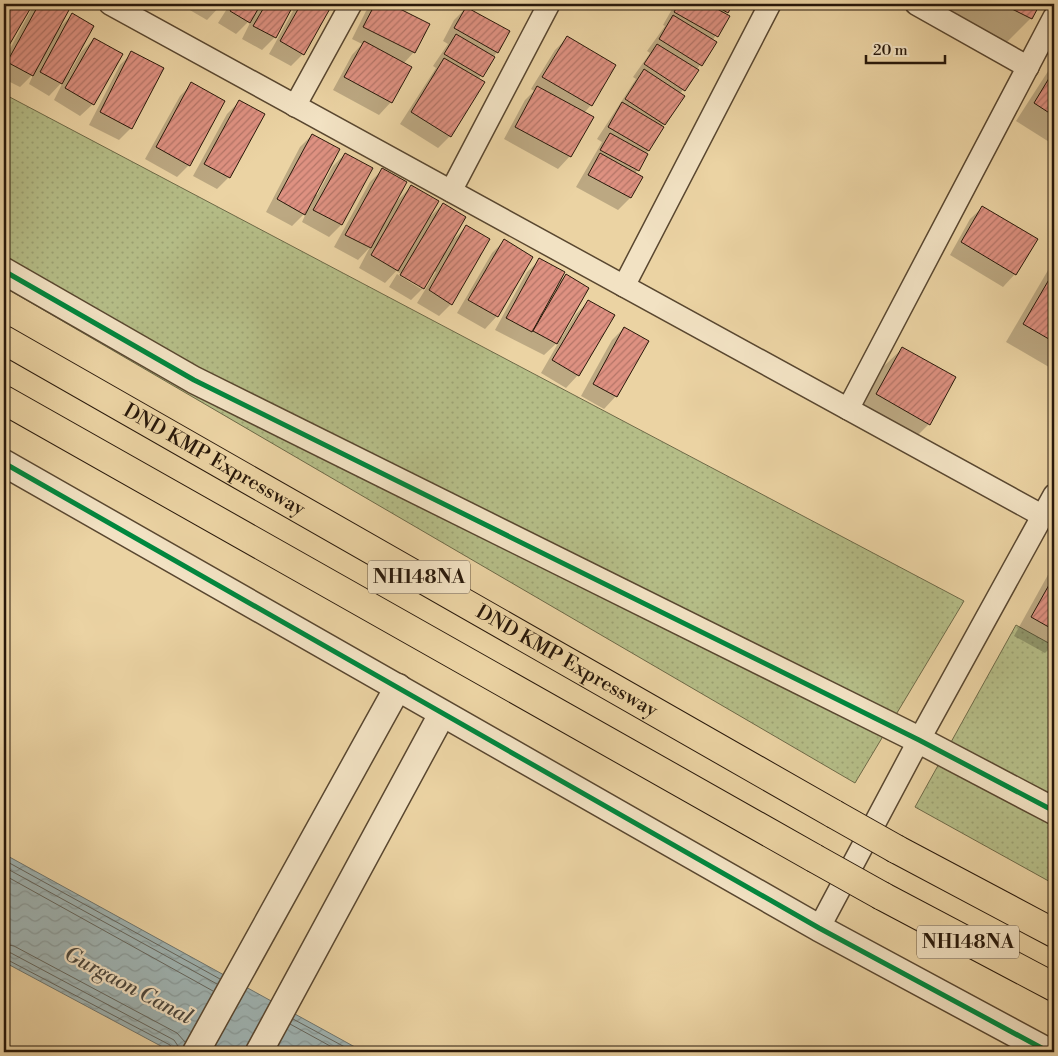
<svg xmlns="http://www.w3.org/2000/svg" width="1058" height="1056" viewBox="0 0 1058 1056" font-family="'Libre Bodoni',serif">
<style>
.grass{fill:url(#grass-dots);stroke:#6e6a48}
.water{fill:url(#water-waves);stroke:#6f766f}
.shadow{fill:#0003}
.lines{fill:none;stroke-linecap:round;stroke-linejoin:round}
.shore{stroke:#64665e;stroke-width:1}
.building{fill:url(#building-hatch);stroke:#28180a}
.minor-casing{stroke:#594730;stroke-width:24}
.tertiary-casing{stroke:#594730;stroke-width:29}
.trunk-casing{stroke:#28180a;stroke-width:30}
.minor{stroke:#f2e2c3;stroke-width:21}
.tertiary{stroke:#f2e2c3;stroke-width:26}
.trunk{stroke:#ebd3a3;stroke-width:28}
.trunk-bridge-casing{stroke:#28180a;stroke-width:30;stroke-linecap:butt}
.trunk-bridge{stroke:#ebd3a3;stroke-width:28}
.cycleway-casing{stroke:#f2e2c3;stroke-width:8}
.cycleway{stroke:#00873e;stroke-width:5}
.labels{text-anchor:middle;dominant-baseline:central;stroke-width:4.5;stroke-linejoin:round;paint-order:stroke}
.shield{fill:#f2e2c3;stroke:#655542;stroke-width:1}
.shield-label{font-size:19px;font-weight:bold;fill:#28180a}
.street-label{font-size:20px;fill:#28180a;stroke:#f2e2c3}
.water-label{font-size:21px;font-style:italic;fill:#4c473d;stroke:#f2e2c3}
</style>
<defs>
<pattern id="grass-dots" width="8" height="8" patternUnits="userSpaceOnUse" patternTransform="scale(1.25)"><rect width="8" height="8" fill="#b5bd87"/><path d="M2 2h.1M6 6h.1" fill="none" stroke="#9ca273" stroke-width="1.8" stroke-linecap="round"/></pattern>
<pattern id="water-waves" width="16" height="10" patternUnits="userSpaceOnUse" patternTransform="scale(1.25)"><rect width="16" height="10" fill="#9fb4b3"/><path d="M0 5q4-4 8 0t8 0" fill="none" stroke="#899a99"/></pattern>
<pattern id="building-hatch" width="6" height="6" patternUnits="userSpaceOnUse" patternTransform="scale(1.25)"><rect width="6" height="6" fill="#de9181"/><path d="M-1 1l2-2M0 6l6-6M5 7l2-2" fill="none" stroke="#b47568"/></pattern>
</defs>
<rect width="100%" height="100%" fill="#ebd3a3"/>
<filter id="stains"><feTurbulence type="fractalNoise" baseFrequency=".004" numOctaves="4"/><feColorMatrix values="0 0 0 0 .2 0 0 0 0 .09 0 0 0 0 .02 0 0 0 .5 -.17"/></filter>
<radialGradient id="worn" r=".72"><stop offset=".6" stop-color="#630" stop-opacity="0"/><stop offset="1" stop-color="#630" stop-opacity=".3"/></radialGradient>
<g class="grass">
<path d="M 4,94 L 964,601 L 855,783 L 4,287 Z"/>
<path d="M 1016,625 L 1054,646 L 1054,884 L 915,807 Z"/>
</g>
<path class="water" d="M 4,854 L 364,1052 L 172,1052 L 4,962 Z"/>
<g class="shadow">
<path d="M 4,4 L 31,4 L 4,52 Z"/>
<path d="M 37,4 L 55,4 L 67,10 L 57,30 L 72,15 L 68,71 L 70,72 L 82,51 L 94,39 L 93,104 L 80,116 L 54,100 L 64,80 L 49,96 L 29,84 L 34,73 L 20,87 L 4,79 L 4,60 L 31,10 Z"/>
<path d="M 191,4 L 222,4 L 207,20 L 188,9 Z"/>
<path d="M 230,4 L 293,4 L 274,38 L 262,50 L 242,39 L 253,17 L 236,34 L 218,23 Z"/>
<path d="M 297,4 L 330,5 L 303,54 L 291,66 L 269,54 Z"/>
<path d="M 374,4 L 388,4 L 428,25 L 414,52 L 403,64 L 391,102 L 379,115 L 333,90 L 352,55 L 362,44 L 352,39 L 366,11 Z"/>
<path d="M 675,4 L 732,4 L 724,15 L 728,17 L 712,41 L 715,43 L 680,94 L 635,174 L 641,177 L 630,198 L 618,210 L 576,187 L 602,142 L 597,139 L 636,79 L 633,77 L 650,53 L 647,51 L 665,26 L 663,25 Z"/>
<path d="M 932,4 L 1038,4 L 1031,18 L 1007,42 Z"/>
<path d="M 466,8 L 497,52 L 478,80 L 450,136 L 438,148 L 400,124 L 436,68 L 433,66 L 448,44 L 443,41 L 454,20 Z"/>
<path d="M 567,38 L 591,105 L 584,113 L 570,156 L 558,169 L 504,139 L 525,100 L 534,91 L 531,89 L 555,50 Z"/>
<path d="M 132,53 L 131,128 L 119,140 L 89,125 L 120,65 Z"/>
<path d="M 1054,62 L 1054,145 L 1016,121 Z"/>
<path d="M 192,84 L 189,165 L 177,177 L 145,159 L 180,96 Z"/>
<path d="M 240,101 L 229,177 L 217,189 L 193,176 L 227,114 Z"/>
<path d="M 312,135 L 315,193 L 317,195 L 333,166 L 345,154 L 372,169 L 341,225 L 329,237 L 302,222 L 307,211 L 292,226 L 266,212 L 300,147 Z"/>
<path d="M 382,170 L 396,202 L 411,187 L 428,219 L 443,204 L 451,242 L 466,227 L 451,304 L 439,316 L 417,303 L 436,272 L 433,270 L 423,288 L 411,300 L 389,287 L 397,274 L 421,289 L 421,286 L 398,272 L 398,269 L 385,283 L 359,268 L 370,247 L 358,260 L 334,247 L 370,182 Z"/>
<path d="M 983,207 L 1015,274 L 1003,287 L 950,255 L 970,219 Z"/>
<path d="M 504,241 L 532,257 L 497,316 L 485,329 L 457,313 L 492,253 Z"/>
<path d="M 540,260 L 559,282 L 566,275 L 560,336 L 562,337 L 576,314 L 588,302 L 578,375 L 566,388 L 541,373 L 560,340 L 544,355 L 495,330 L 527,272 Z"/>
<path d="M 1054,260 L 1054,370 L 1006,342 Z"/>
<path d="M 624,328 L 616,396 L 604,409 L 581,396 L 612,340 Z"/>
<path d="M 903,348 L 929,424 L 911,442 L 858,413 L 884,366 Z"/>
<path d="M 1054,564 L 1054,644 L 1045,653 L 1014,636 Z"/>
</g>
<g class="lines">
<g class="shore">
<path d="M 4,860 L 220,979"/>
<path d="M 4,867 L 217,984"/>
<path d="M 4,875 L 213,991"/>
<path d="M 4,944 L 14,946 L 177,1033 L 185,1042"/>
<path d="M 4,952 L 11,953 L 174,1040 L 178,1046 L 180,1052"/>
<path d="M 4,958 L 170,1045 L 173,1052"/>
<path d="M 293,1019 L 354,1052"/>
<path d="M 290,1024 L 341,1052"/>
</g>
</g>
<g class="building">
<path d="M 4,4 L 33,4 L 4,54 Z"/>
<path d="M 39,4 L 58,4 L 69,10 L 33,76 L 7,62 Z"/>
<path d="M 234,4 L 261,4 L 250,23 L 230,11 Z"/>
<path d="M 266,4 L 294,4 L 276,38 L 253,26 Z"/>
<path d="M 301,4 L 332,5 L 304,55 L 280,41 Z"/>
<path d="M 375,4 L 390,4 L 430,24 L 415,53 L 363,27 Z"/>
<path d="M 679,4 L 708,4 L 730,16 L 718,37 L 674,12 Z"/>
<path d="M 713,4 L 733,4 L 728,13 Z"/>
<path d="M 1002,4 L 1040,4 L 1032,19 Z"/>
<path d="M 466,7 L 510,31 L 498,53 L 454,28 Z"/>
<path d="M 72,13 L 94,26 L 62,84 L 40,72 Z"/>
<path d="M 673,15 L 717,42 L 702,66 L 659,39 Z"/>
<path d="M 456,34 L 495,57 L 483,77 L 444,54 Z"/>
<path d="M 567,36 L 616,65 L 592,106 L 542,77 Z"/>
<path d="M 94,38 L 123,54 L 94,105 L 65,88 Z"/>
<path d="M 364,41 L 412,67 L 392,103 L 344,77 Z"/>
<path d="M 657,44 L 699,70 L 685,91 L 644,64 Z"/>
<path d="M 131,51 L 164,68 L 132,129 L 100,112 Z"/>
<path d="M 444,58 L 485,82 L 451,137 L 411,112 Z"/>
<path d="M 644,69 L 685,96 L 665,125 L 625,99 Z"/>
<path d="M 1054,70 L 1054,116 L 1034,103 Z"/>
<path d="M 191,82 L 225,101 L 190,166 L 156,147 Z"/>
<path d="M 537,86 L 594,117 L 571,157 L 515,127 Z"/>
<path d="M 239,100 L 265,114 L 230,178 L 204,164 Z"/>
<path d="M 622,102 L 664,127 L 649,151 L 608,127 Z"/>
<path d="M 610,133 L 648,154 L 639,171 L 600,150 Z"/>
<path d="M 312,134 L 340,149 L 305,215 L 277,199 Z"/>
<path d="M 345,153 L 373,168 L 342,225 L 313,210 Z"/>
<path d="M 600,153 L 643,177 L 631,198 L 588,175 Z"/>
<path d="M 382,168 L 407,182 L 371,248 L 345,235 Z"/>
<path d="M 411,185 L 439,201 L 398,271 L 371,255 Z"/>
<path d="M 443,203 L 466,217 L 424,289 L 400,275 Z"/>
<path d="M 982,206 L 1038,239 L 1016,275 L 961,242 Z"/>
<path d="M 466,225 L 490,239 L 452,305 L 429,290 Z"/>
<path d="M 504,239 L 533,257 L 498,317 L 468,300 Z"/>
<path d="M 539,258 L 565,272 L 532,332 L 506,318 Z"/>
<path d="M 1054,271 L 1054,342 L 1023,324 Z"/>
<path d="M 566,274 L 589,288 L 557,344 L 533,331 Z"/>
<path d="M 588,300 L 615,315 L 579,376 L 552,360 Z"/>
<path d="M 624,327 L 649,341 L 617,397 L 593,384 Z"/>
<path d="M 902,347 L 956,377 L 930,425 L 876,394 Z"/>
<path d="M 1054,576 L 1054,630 L 1031,617 Z"/>
</g>
<g class="lines">
<g class="minor-casing">
<g id="minor">
<path d="M 110,4 L 1043,516"/>
<path d="M 916,4 L 1028,67"/>
<path d="M 295,106 L 351,4"/>
<path d="M 451,191 L 549,4"/>
<path d="M 624,286 L 770,4"/>
<path d="M 848,409 L 1054,17"/>
<path d="M 819,928 L 919,740 L 1054,495"/>
</g>
</g>
<g class="tertiary-casing">
<g id="tertiary">
<path d="M 4,271 L 194,380 L 919,740 L 1054,811"/>
<path d="M 4,463 L 819,928 L 1049,1052"/>
<path d="M 196,1052 L 398,687"/>
<path d="M 259,1052 L 442,714"/>
</g>
</g>
<g class="trunk-casing">
<g id="trunk">
<path id="s1" d="M 4,340 L 834,814"/>
<path d="M 4,400 L 814,858"/>
<path d="M 896,849 L 1054,933"/>
<path d="M 882,896 L 1054,987"/>
</g>
</g>
<use href="#minor" class="minor"/>
<use href="#tertiary" class="tertiary"/>
<use href="#trunk" class="trunk"/>
<g class="trunk-bridge-casing">
<g id="trunk-bridge">
<path d="M 834,814 L 896,849"/>
<path d="M 814,858 L 882,896"/>
</g>
</g>
<use href="#trunk-bridge" class="trunk-bridge"/>
<g class="cycleway-casing">
<g id="cycleway">
<path d="M 4,271 L 194,380 L 919,740 L 1054,811"/>
<path d="M 4,463 L 819,928 L 1049,1052"/>
</g>
</g>
<use href="#cycleway" class="cycleway"/>
</g>
<g class="labels">
<g class="shield">
<rect x="368" y="560.5" width="102" height="33" rx="4"/>
<rect x="917" y="925.5" width="102" height="33" rx="4"/>
</g>
<g class="shield-label">
<text x="419" y="577">NH148NA</text>
<text x="968" y="942">NH148NA</text>
</g>
<g class="street-label">
<text stroke="none"><textPath href="#s1" startOffset="242">DND KMP Expressway</textPath></text>
<text stroke="none"><textPath href="#s1" startOffset="648">DND KMP Expressway</textPath></text>
</g>
<g class="water-label">
<text transform="translate(128 986) rotate(28)">Gurgaon Canal</text>
</g>
</g>
<rect width="1058" height="1056" fill="none" stroke="#ebd3a3" stroke-width="20"/>
<rect x="5" y="5" width="1048" height="1046" fill="none" stroke="#28180a" stroke-width="2.5"/>
<rect x="10" y="10" width="1038" height="1036" fill="none" stroke="#28180a"/>
<path d="M866 55v8h79v-8" fill="none" stroke="#28180a" stroke-width="2.5"/>
<text x="873" y="55" font-size="15" fill="#28180a" stroke="#f2e2c3" stroke-width="4" paint-order="stroke">20 m</text>
<rect width="100%" height="100%" filter="url(#stains)"/>
<rect width="100%" height="100%" fill="url(#worn)"/>
</svg>
